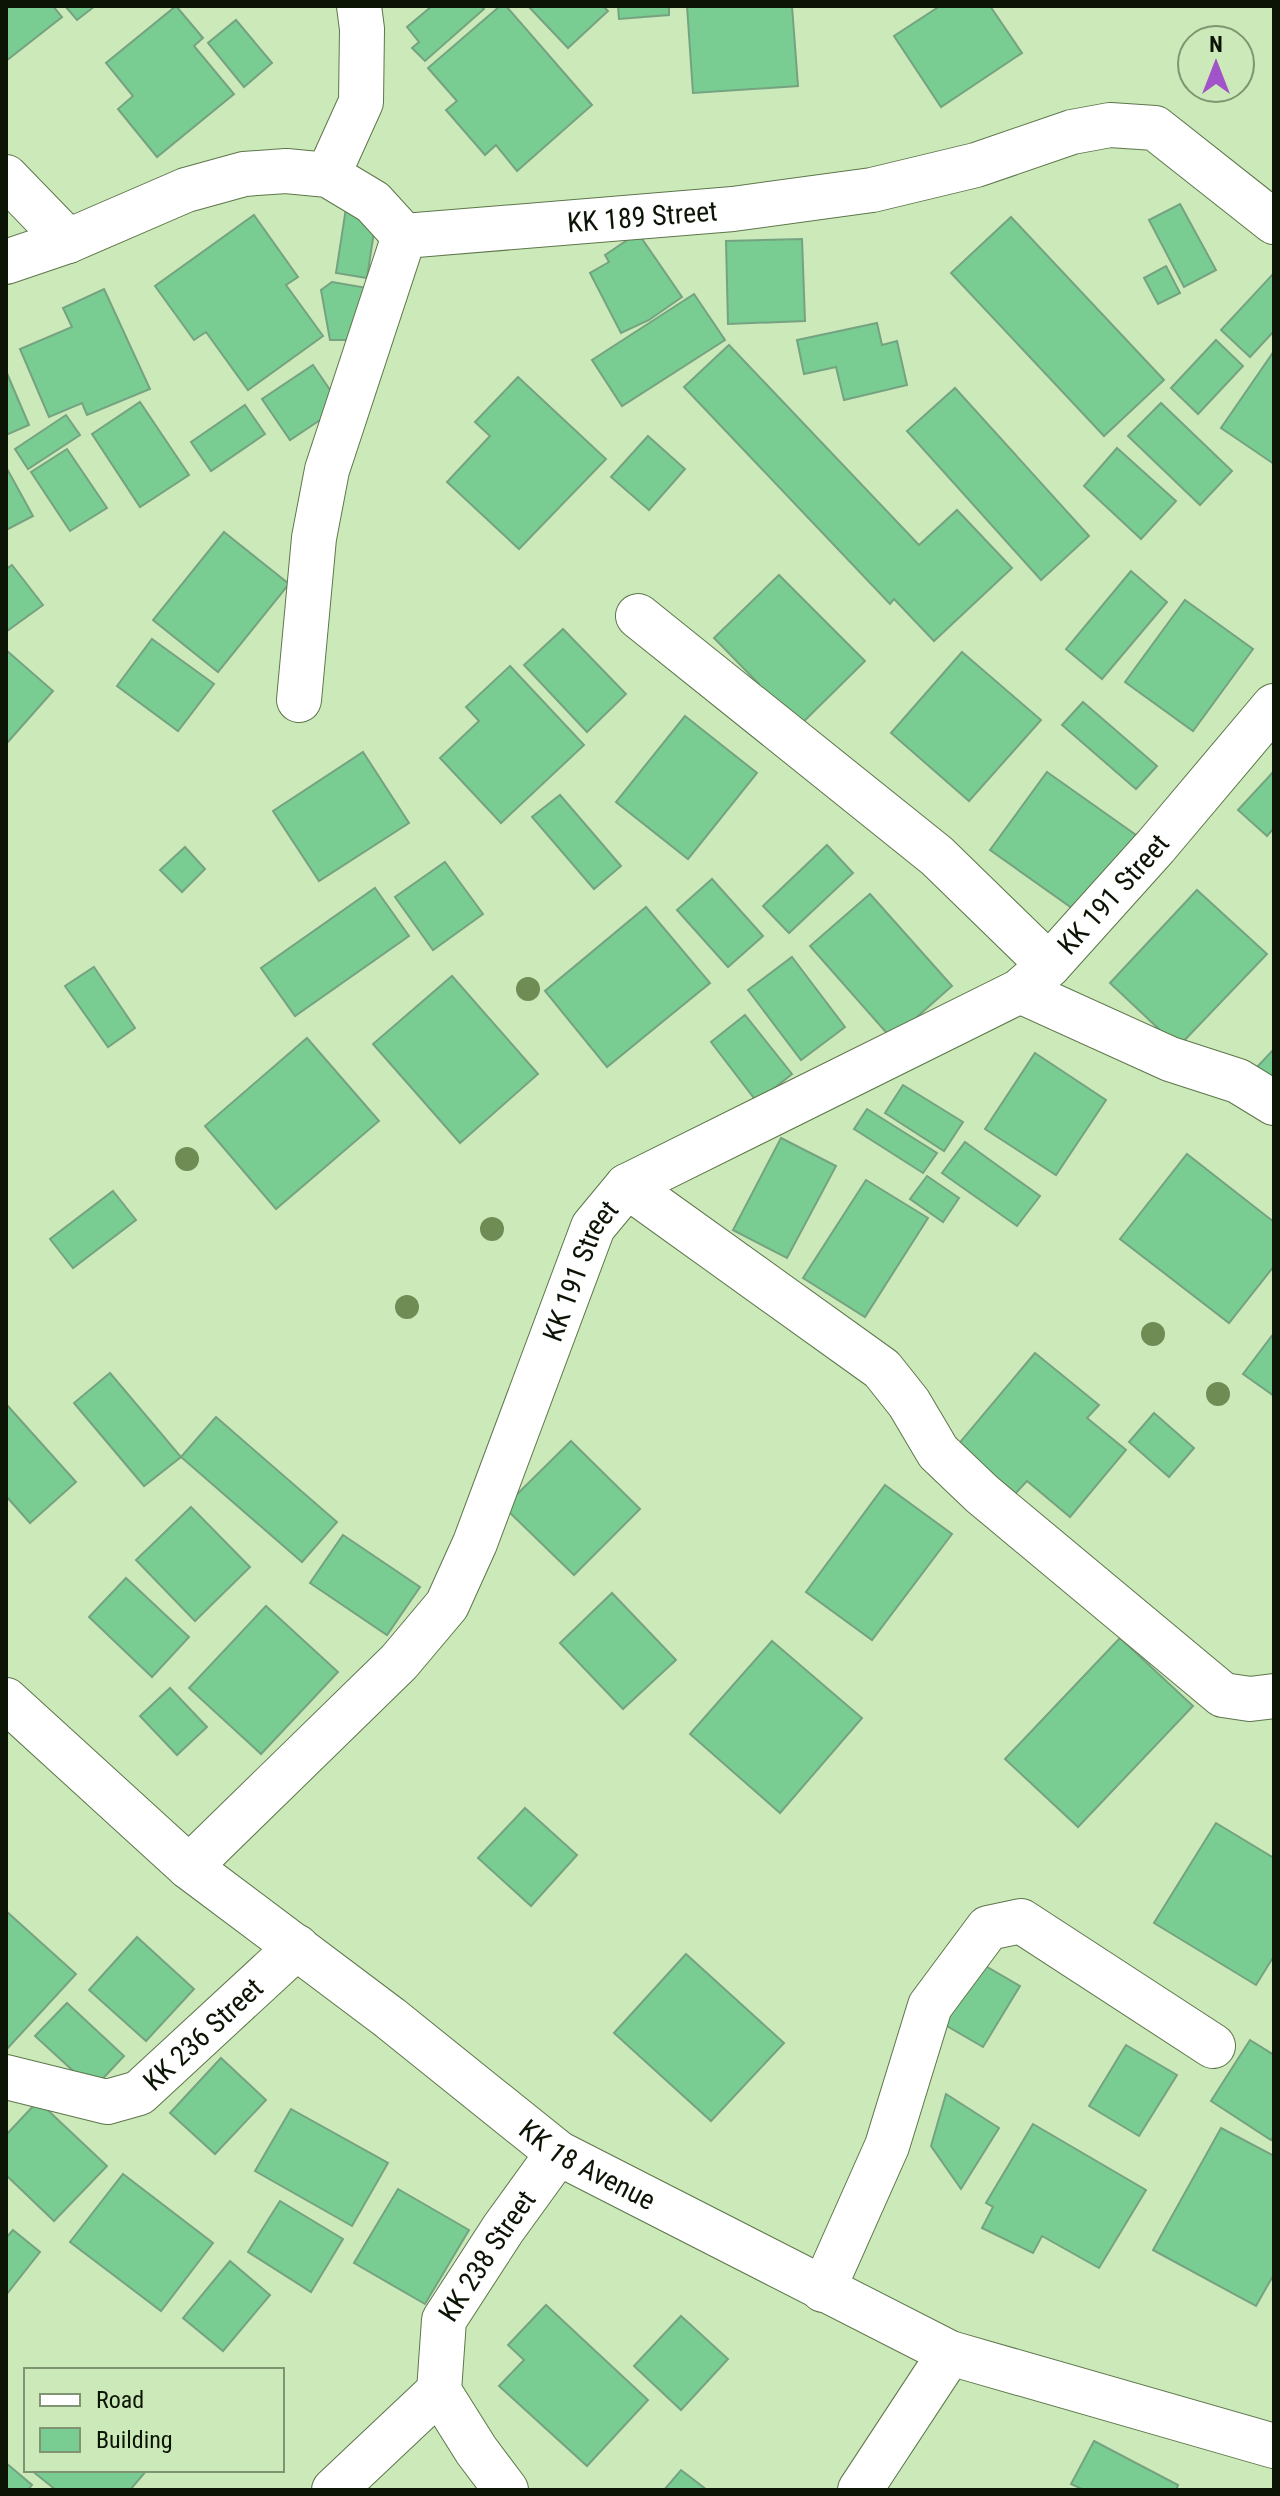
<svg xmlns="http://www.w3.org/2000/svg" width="1280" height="2496" viewBox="0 0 1280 2496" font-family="'Roboto Condensed',sans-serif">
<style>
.building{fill:#79cd92;stroke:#75a381;stroke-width:2}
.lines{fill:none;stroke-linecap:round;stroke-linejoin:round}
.street-casing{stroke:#5d764b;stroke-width:46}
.secondary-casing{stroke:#5d764b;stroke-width:46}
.street{stroke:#fff;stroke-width:44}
.secondary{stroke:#fff;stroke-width:44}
.tree{fill:#6f8c55}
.labels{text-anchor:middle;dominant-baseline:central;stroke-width:8;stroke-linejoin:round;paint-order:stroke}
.street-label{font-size:28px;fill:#0c1505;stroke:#cce9b9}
</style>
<rect width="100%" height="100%" fill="#cce9b9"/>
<g class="building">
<path d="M 6,6 L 53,6 L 62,17 L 6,61 Z"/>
<path d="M 65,6 L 95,6 L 77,20 Z"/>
<path d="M 176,6 L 203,38 L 194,46 L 234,94 L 157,157 L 118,109 L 133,96 L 106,63 Z"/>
<path d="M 432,6 L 481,6 L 484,9 L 425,61 L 412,48 L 419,42 L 407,27 Z"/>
<path d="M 500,6 L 506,6 L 592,105 L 517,171 L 496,145 L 485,155 L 446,110 L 457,101 L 428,68 Z"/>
<path d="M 528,6 L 603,6 L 608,11 L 568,48 Z"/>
<path d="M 618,6 L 669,6 L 669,15 L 619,19 Z"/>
<path d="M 687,6 L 792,6 L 798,86 L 693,93 Z"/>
<path d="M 940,6 L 990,6 L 1022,53 L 941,107 L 894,36 Z"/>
<path d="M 236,20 L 272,63 L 244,87 L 208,43 Z"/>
<path d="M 1180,204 L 1216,270 L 1184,287 L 1149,220 Z"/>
<path d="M 346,208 L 377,212 L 367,278 L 336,273 Z"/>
<path d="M 254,215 L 298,277 L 286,285 L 323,336 L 248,390 L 206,332 L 194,340 L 155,286 Z"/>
<path d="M 1011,217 L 1164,380 L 1104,436 L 951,273 Z"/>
<path d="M 638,233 L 682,297 L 649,320 L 621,333 L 590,273 L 609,262 L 605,255 Z"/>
<path d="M 802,239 L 805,321 L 728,324 L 726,241 Z"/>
<path d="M 1166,266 L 1180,293 L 1158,304 L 1144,278 Z"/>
<path d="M 1274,273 L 1274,331 L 1250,357 L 1221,330 Z"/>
<path d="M 332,282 L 367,288 L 356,340 L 330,340 L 321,290 Z"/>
<path d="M 104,289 L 150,389 L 87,415 L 82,403 L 49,417 L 20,349 L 72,327 L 63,308 Z"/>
<path d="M 694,294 L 725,340 L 622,406 L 592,360 Z"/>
<path d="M 877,323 L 882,345 L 897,341 L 907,385 L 844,400 L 836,367 L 804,374 L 797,340 Z"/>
<path d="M 1216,340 L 1243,366 L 1198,414 L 1171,388 Z"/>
<path d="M 729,345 L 919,545 L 957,510 L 1012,568 L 934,641 L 894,599 L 890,604 L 684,387 Z"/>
<path d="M 1274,351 L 1274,464 L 1221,428 Z"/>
<path d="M 313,365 L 341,406 L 290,440 L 262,399 Z"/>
<path d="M 6,371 L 29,425 L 6,435 Z"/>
<path d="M 518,377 L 606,459 L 519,549 L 447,482 L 490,436 L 475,422 Z"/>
<path d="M 955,388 L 1089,536 L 1041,580 L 907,431 Z"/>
<path d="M 140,402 L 189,475 L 140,507 L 92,434 Z"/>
<path d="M 1161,403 L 1232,471 L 1200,505 L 1128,436 Z"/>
<path d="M 245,405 L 265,434 L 211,471 L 191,442 Z"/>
<path d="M 66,415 L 80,435 L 28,469 L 15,449 Z"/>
<path d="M 648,436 L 685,469 L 649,510 L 611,477 Z"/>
<path d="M 1117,448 L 1176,501 L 1141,539 L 1084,486 Z"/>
<path d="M 67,449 L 107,508 L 70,531 L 31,472 Z"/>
<path d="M 6,467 L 33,516 L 6,530 Z"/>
<path d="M 224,532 L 289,584 L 218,672 L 153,620 Z"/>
<path d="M 12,565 L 43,605 L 7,631 L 6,569 Z"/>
<path d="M 1131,571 L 1167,602 L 1102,679 L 1066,649 Z"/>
<path d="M 779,575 L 865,661 L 789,736 L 748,695 L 759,684 L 714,638 Z"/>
<path d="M 1185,600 L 1253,649 L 1193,731 L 1125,682 Z"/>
<path d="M 563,629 L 626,694 L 587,732 L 524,665 Z"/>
<path d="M 152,639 L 214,684 L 178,731 L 117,686 Z"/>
<path d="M 6,650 L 53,691 L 6,744 Z"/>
<path d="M 962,652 L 1041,720 L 969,801 L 891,733 Z"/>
<path d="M 510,666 L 584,745 L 501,823 L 440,758 L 479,721 L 466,707 Z"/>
<path d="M 1083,702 L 1157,766 L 1136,789 L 1062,725 Z"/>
<path d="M 685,716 L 757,773 L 688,859 L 616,802 Z"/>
<path d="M 363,752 L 409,823 L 319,881 L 273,811 Z"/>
<path d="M 1274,771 L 1274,828 L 1267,836 L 1238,810 Z"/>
<path d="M 1047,772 L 1136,835 L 1079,913 L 990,850 Z"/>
<path d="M 560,795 L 621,866 L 594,889 L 532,817 Z"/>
<path d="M 827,845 L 853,873 L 789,933 L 763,906 Z"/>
<path d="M 185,847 L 205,869 L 182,892 L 160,870 Z"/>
<path d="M 445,862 L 483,914 L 433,950 L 395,897 Z"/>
<path d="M 712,879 L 763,936 L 728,967 L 677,910 Z"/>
<path d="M 375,888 L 409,936 L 295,1016 L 261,968 Z"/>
<path d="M 1197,890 L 1267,954 L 1178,1047 L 1110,983 Z"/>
<path d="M 870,894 L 952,986 L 892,1039 L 810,946 Z"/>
<path d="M 646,907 L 710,983 L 607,1067 L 545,991 Z"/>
<path d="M 792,957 L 845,1027 L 801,1060 L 748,990 Z"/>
<path d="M 94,967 L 135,1028 L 108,1047 L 65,986 Z"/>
<path d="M 452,976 L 538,1074 L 460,1143 L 373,1044 Z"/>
<path d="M 745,1015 L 792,1074 L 757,1102 L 711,1042 Z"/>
<path d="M 307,1038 L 379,1121 L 276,1209 L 205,1126 Z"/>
<path d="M 1274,1049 L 1274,1082 L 1257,1067 Z"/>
<path d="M 1035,1053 L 1106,1100 L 1056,1175 L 985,1129 Z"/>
<path d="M 903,1085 L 963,1122 L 944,1151 L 885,1113 Z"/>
<path d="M 867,1109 L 937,1153 L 923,1173 L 854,1129 Z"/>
<path d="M 781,1138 L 836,1166 L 787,1258 L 733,1230 Z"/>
<path d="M 965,1142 L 1040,1196 L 1017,1226 L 942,1173 Z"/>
<path d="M 1187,1154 L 1274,1222 L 1274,1266 L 1229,1323 L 1120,1239 Z"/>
<path d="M 927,1176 L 959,1198 L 943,1222 L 910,1199 Z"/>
<path d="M 866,1180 L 928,1218 L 865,1317 L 803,1278 Z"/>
<path d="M 113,1191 L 136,1220 L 73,1268 L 50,1239 Z"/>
<path d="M 1274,1333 L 1274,1396 L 1243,1374 Z"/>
<path d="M 1035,1353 L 1099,1405 L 1087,1418 L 1126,1450 L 1070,1517 L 1027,1481 L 1014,1495 L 956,1447 Z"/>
<path d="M 110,1373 L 181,1457 L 144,1486 L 74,1403 Z"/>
<path d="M 6,1404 L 76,1482 L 30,1523 L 6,1496 Z"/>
<path d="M 1154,1413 L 1194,1448 L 1169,1477 L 1129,1442 Z"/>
<path d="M 216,1417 L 337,1522 L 302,1562 L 181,1457 Z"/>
<path d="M 571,1441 L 640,1509 L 574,1575 L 504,1507 Z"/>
<path d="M 885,1485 L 952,1534 L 872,1640 L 806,1592 Z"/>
<path d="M 191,1507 L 250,1567 L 195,1621 L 136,1560 Z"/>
<path d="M 343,1535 L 420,1587 L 387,1635 L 310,1583 Z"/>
<path d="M 126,1578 L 189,1637 L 152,1677 L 89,1617 Z"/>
<path d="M 612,1593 L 676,1660 L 623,1709 L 560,1643 Z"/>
<path d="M 266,1606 L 338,1672 L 261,1754 L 189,1688 Z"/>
<path d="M 1120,1638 L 1193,1706 L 1078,1827 L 1005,1759 Z"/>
<path d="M 772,1641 L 862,1718 L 780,1813 L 690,1734 Z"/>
<path d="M 170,1688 L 207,1727 L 177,1755 L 140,1716 Z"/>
<path d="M 525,1808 L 577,1855 L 531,1906 L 478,1858 Z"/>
<path d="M 1216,1823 L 1274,1858 L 1274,1956 L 1256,1985 L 1154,1923 Z"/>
<path d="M 6,1911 L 76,1974 L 6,2050 Z"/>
<path d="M 137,1937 L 194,1989 L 146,2041 L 89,1990 Z"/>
<path d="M 686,1954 L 784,2043 L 711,2121 L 614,2033 Z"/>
<path d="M 977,1961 L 1020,1986 L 983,2047 L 940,2022 Z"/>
<path d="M 67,2003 L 124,2056 L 93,2089 L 35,2036 Z"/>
<path d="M 1250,2040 L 1274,2055 L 1274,2135 L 1271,2140 L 1211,2101 Z"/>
<path d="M 1126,2045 L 1177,2075 L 1139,2136 L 1089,2106 Z"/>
<path d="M 221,2058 L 266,2100 L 215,2154 L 170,2113 Z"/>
<path d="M 946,2094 L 999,2128 L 961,2189 L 931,2146 Z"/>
<path d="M 38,2101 L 107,2166 L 54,2221 L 6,2175 L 6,2135 Z"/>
<path d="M 291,2109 L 388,2163 L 352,2226 L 255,2171 Z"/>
<path d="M 1033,2124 L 1146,2190 L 1099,2268 L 1042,2236 L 1033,2253 L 982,2228 L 993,2207 L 986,2203 Z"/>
<path d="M 1221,2128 L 1274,2156 L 1274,2274 L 1256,2306 L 1153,2250 Z"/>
<path d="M 123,2174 L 213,2243 L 161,2311 L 70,2242 Z"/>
<path d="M 398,2189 L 469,2230 L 425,2304 L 354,2263 Z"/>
<path d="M 280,2201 L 343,2239 L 311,2292 L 248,2252 Z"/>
<path d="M 13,2230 L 40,2252 L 6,2295 L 6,2238 Z"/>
<path d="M 230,2261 L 270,2295 L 223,2351 L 183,2318 Z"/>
<path d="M 546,2305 L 648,2400 L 587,2466 L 499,2386 L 524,2360 L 508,2345 Z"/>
<path d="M 681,2316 L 728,2359 L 681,2410 L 634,2366 Z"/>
<path d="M 1094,2441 L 1178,2485 L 1176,2490 L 1084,2490 L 1071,2484 Z"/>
<path d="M 6,2463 L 32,2485 L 28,2490 L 6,2490 Z"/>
<path d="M 31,2470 L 147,2470 L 130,2490 L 56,2490 Z"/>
<path d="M 681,2470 L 707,2490 L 664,2490 Z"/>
</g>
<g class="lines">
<g class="street-casing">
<g id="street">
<path d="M 328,175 L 361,102 L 362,29 L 359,6"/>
<path d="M 6,177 L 68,241"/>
<path id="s1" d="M 6,262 L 68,241 L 186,190 L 244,174 L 286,171 L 328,175 L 373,202 L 404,236 L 733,209 L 872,190 L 976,165 L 1072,132 L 1110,125 L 1155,128 L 1274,222"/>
<path d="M 638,616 L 937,856 L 1049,965"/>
<path d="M 299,700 L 314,538 L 327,470 L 404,236"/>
<path d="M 1020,991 L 1170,1059 L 1238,1081 L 1274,1103"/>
<path d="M 627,1186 L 882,1369 L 909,1403 L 938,1452 L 982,1494 L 1223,1695 L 1250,1699 L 1274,1696"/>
<path id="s2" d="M 189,1867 L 399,1662 L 447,1605 L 475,1543 L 593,1227 L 627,1186 L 1020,991 L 1049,965 L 1156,846 L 1274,706"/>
<path id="s3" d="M 6,2077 L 107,2102 L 139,2093 L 297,1947"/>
<path d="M 823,2290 L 887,2146 L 930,2006 L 988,1928 L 1021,1921 L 1213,2046"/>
<path d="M 334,2490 L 439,2391"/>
<path id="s4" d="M 506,2490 L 476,2450 L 439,2391 L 444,2320 L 503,2229 L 558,2153"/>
</g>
</g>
<g class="secondary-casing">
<g id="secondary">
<path id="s5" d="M 6,1700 L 189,1867 L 390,2018 L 558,2153 L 950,2353 L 1274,2446"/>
<path d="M 860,2490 L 950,2353"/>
</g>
</g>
<use href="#street" class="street"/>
<use href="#secondary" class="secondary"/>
</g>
<g class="tree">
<circle cx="528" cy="989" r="12"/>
<circle cx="187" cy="1159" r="12"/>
<circle cx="492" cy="1229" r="12"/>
<circle cx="407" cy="1307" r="12"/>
<circle cx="1153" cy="1334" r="12"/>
<circle cx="1218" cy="1394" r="12"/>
</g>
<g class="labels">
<g class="street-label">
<text stroke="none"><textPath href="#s1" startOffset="676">KK 189 Street</textPath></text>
<text stroke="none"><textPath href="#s2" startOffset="1400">KK 191 Street</textPath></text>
<text stroke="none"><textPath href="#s2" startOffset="728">KK 191 Street</textPath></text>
<text stroke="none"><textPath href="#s3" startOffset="224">KK 236 Street</textPath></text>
<text stroke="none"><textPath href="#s5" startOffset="746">KK 18 Avenue</textPath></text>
<text stroke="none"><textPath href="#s4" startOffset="268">KK 238 Street</textPath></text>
</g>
</g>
<rect width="1280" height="2496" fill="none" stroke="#0c1505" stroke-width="16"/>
<rect x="24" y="2368" width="260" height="104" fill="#cce9b9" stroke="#7f9471" stroke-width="2"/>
<rect x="40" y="2394" width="40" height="12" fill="#ffffff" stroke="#7f9471" stroke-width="2"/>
<text x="96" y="2408" font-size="24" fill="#0c1505">Road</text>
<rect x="40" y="2428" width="40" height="24" fill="#79cd92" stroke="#7f9471" stroke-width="2"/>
<text x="96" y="2448" font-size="24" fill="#0c1505">Building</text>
<g transform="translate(1216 64)"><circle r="38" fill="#cce9b9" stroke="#7f9471" stroke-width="2"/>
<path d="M0-6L14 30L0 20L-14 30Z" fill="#a054c7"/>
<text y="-12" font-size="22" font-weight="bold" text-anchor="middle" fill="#0c1505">N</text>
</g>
</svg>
